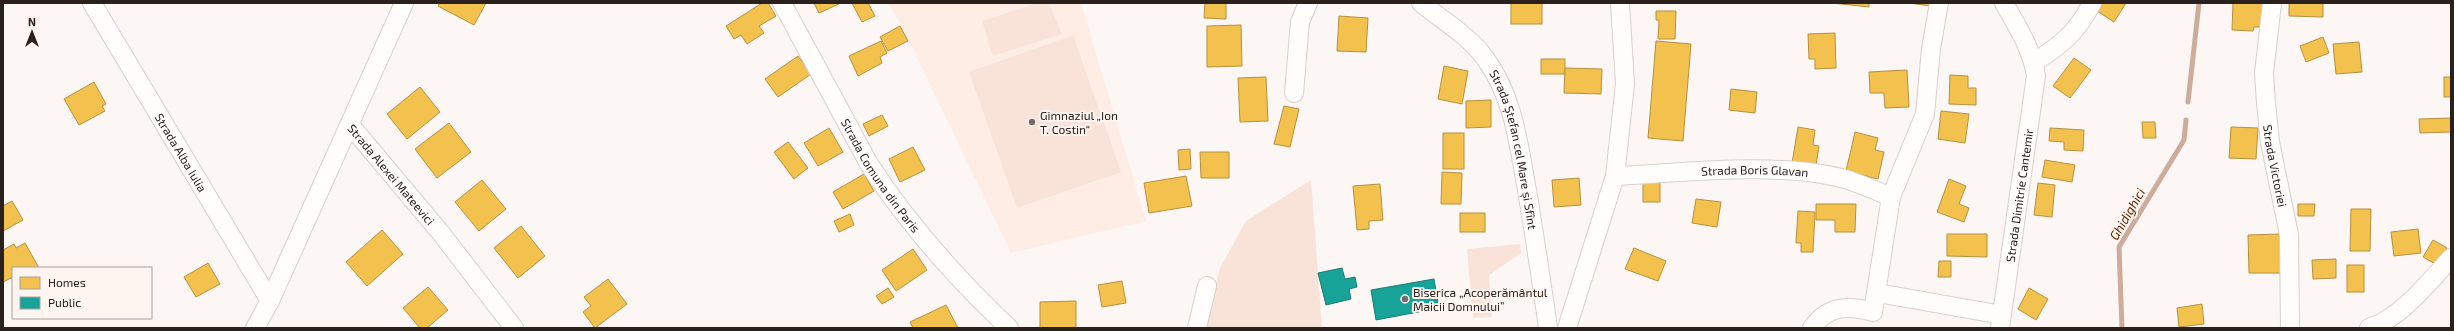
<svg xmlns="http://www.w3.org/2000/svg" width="2454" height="331" viewBox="0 0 2454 331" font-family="'Exo 2',sans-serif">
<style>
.built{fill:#feede5}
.green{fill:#f9e3d9}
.homes{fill:#f2c14e;stroke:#b6913f}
.public{fill:#17a398;stroke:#1d7c73}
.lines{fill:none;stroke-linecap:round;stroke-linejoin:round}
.stream{stroke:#ceac9c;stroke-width:5}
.minor-casing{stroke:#d8d0cd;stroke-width:20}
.minor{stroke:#fffefd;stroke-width:18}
.poi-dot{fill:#746c68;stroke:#fff5f0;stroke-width:1.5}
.labels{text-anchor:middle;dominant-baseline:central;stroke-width:4;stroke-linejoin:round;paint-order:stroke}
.poi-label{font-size:12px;fill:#2a211d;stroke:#fff5f0;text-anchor:start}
.street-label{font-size:12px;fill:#2a211d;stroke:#fff5f0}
.water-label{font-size:13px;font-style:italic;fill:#5d2400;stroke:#fff5f0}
</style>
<rect width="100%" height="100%" fill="#fcf6f4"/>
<path class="built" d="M 887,3 L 1081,3 L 1146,221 L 1011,253 L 901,24 Z"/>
<g class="green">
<path d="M 1037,3 L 1049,3 L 1062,34 L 993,56 L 982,21 Z"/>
<path d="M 1073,35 L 1121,172 L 1017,208 L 969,72 Z"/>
<path d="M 1311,180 L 1322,328 L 1204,328 L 1220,268 L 1246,221 Z"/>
<path d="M 1520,244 L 1521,253 L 1489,275 L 1492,317 L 1473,318 L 1467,249 Z"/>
</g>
<g class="homes">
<path d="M 440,3 L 486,3 L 474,25 L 438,6 Z"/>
<path d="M 762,3 L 768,3 L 776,16 L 759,26 L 764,33 L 747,44 L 741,35 L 734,39 L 726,26 Z"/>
<path d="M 814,3 L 841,3 L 819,13 Z"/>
<path d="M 852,3 L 868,3 L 875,16 L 862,22 Z"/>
<path d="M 1205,3 L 1226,3 L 1226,19 L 1204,18 Z"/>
<rect x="1511" y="3" width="31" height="21"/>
<path d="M 1832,3 L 1869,3 L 1869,7 Z"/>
<path d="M 1909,3 L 1931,3 L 1930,6 Z"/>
<path d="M 2097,3 L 2126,3 L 2114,22 L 2094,9 Z"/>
<path d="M 2233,3 L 2264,3 L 2263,27 L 2254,27 L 2253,31 L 2232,30 Z"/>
<path d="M 2289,3 L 2323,3 L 2323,17 L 2289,16 Z"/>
<path d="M 1656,11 L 1676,11 L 1675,39 L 1658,39 L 1659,20 L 1656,20 Z"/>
<path d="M 1339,16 L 1368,18 L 1366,52 L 1337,51 Z"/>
<path d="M 1241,25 L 1242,66 L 1207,67 L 1207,26 Z"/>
<path d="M 900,26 L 908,41 L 888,51 L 880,37 Z"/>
<path d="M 1835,33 L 1836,68 L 1815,69 L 1815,59 L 1809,59 L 1808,34 Z"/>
<path d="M 2323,37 L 2329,53 L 2306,62 L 2300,46 Z"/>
<path d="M 881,41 L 887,53 L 880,57 L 882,63 L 858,76 L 849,56 Z"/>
<path d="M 1656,41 L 1691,44 L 1683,141 L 1648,138 Z"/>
<path d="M 2359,42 L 2362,72 L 2336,74 L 2333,44 Z"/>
<path d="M 798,56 L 811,74 L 778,97 L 765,79 Z"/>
<path d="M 2074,58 L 2091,70 L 2070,98 L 2053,86 Z"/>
<rect x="1541" y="59" width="24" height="15"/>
<path d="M 1444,66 L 1468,71 L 1462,104 L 1438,99 Z"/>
<path d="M 1565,68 L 1602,69 L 1601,94 L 1564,93 Z"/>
<path d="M 1907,70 L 1909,107 L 1885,108 L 1884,93 L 1870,93 L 1869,72 Z"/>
<path d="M 1950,75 L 1968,76 L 1968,88 L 1976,88 L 1976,105 L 1949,104 Z"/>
<path d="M 1266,77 L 1268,121 L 1240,122 L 1238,78 Z"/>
<rect x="2444" y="77" width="7" height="20"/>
<path d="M 94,82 L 106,104 L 102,106 L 105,111 L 79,125 L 64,99 Z"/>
<path d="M 420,87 L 440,112 L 407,139 L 387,114 Z"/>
<path d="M 1731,89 L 1757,92 L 1755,113 L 1729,110 Z"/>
<path d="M 1491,100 L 1491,127 L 1466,128 L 1466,101 Z"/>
<path d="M 1284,106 L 1299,109 L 1290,147 L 1274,144 Z"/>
<path d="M 1941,111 L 1969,114 L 1965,143 L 1938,139 Z"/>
<path d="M 882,115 L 888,126 L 869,136 L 863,124 Z"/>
<path d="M 2451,118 L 2451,132 L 2420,133 L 2419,119 Z"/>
<path d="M 2142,122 L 2155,122 L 2156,138 L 2143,138 Z"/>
<path d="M 449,123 L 471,152 L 437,178 L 415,149 Z"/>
<path d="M 1798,127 L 1815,130 L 1813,145 L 1819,146 L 1816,166 L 1792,163 Z"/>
<path d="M 2231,127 L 2258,128 L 2256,159 L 2229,158 Z"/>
<path d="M 829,128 L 843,152 L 818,166 L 804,143 Z"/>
<path d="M 2050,128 L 2084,130 L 2083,151 L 2064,150 L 2064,142 L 2049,141 Z"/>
<path d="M 1855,132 L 1878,138 L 1875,150 L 1884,152 L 1878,179 L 1846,171 Z"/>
<rect x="1443" y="133" width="21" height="36"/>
<path d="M 788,142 L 808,168 L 794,179 L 774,152 Z"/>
<path d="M 913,147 L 925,170 L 900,182 L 889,159 Z"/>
<path d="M 1190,149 L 1191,169 L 1179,170 L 1178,150 Z"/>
<path d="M 1200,152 L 1229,152 L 1229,178 L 1201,178 Z"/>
<path d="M 2045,160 L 2075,165 L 2072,182 L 2042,177 Z"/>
<path d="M 1442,172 L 1462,173 L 1461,204 L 1441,204 Z"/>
<path d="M 864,174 L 874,191 L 843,209 L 833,192 Z"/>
<path d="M 1186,176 L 1192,206 L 1149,213 L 1144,183 Z"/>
<path d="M 1579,178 L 1581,205 L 1554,207 L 1552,180 Z"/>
<path d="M 1949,179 L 1966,186 L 1959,204 L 1969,208 L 1964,222 L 1937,212 Z"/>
<path d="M 482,180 L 506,209 L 479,231 L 455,202 Z"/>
<rect x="1643" y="182" width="17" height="20"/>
<path d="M 2038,183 L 2055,185 L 2052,217 L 2034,215 Z"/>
<path d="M 1380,184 L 1383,220 L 1369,221 L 1369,229 L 1357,230 L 1353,186 Z"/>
<path d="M 1696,199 L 1721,202 L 1717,227 L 1692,223 Z"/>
<path d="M 12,201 L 23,220 L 3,231 L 3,206 Z"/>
<path d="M 1816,204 L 1856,204 L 1855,232 L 1835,232 L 1835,220 L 1816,220 Z"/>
<path d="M 2298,204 L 2315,204 L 2314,216 L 2298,216 Z"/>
<path d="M 2351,209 L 2371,209 L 2370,251 L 2350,251 Z"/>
<path d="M 1798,211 L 1815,212 L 1813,252 L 1801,252 L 1801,243 L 1796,243 Z"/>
<rect x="1460" y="213" width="25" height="19"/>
<path d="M 850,214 L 854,225 L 839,232 L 834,221 Z"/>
<path d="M 521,226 L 545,256 L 518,278 L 494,248 Z"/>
<path d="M 2418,229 L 2421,253 L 2394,256 L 2391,232 Z"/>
<path d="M 382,230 L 403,254 L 367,286 L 346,262 Z"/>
<path d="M 1947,234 L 1987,234 L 1987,257 L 1947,256 Z"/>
<path d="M 2280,234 L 2281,273 L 2249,273 L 2248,235 Z"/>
<path d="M 2433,240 L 2447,248 L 2437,265 L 2423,257 Z"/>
<path d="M 25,243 L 39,268 L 13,268 L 13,277 L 3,282 L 3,250 L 14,244 L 16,248 Z"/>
<path d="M 1634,248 L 1666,261 L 1658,281 L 1625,269 Z"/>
<path d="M 913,249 L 927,270 L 896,291 L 882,270 Z"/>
<path d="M 2336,259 L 2336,278 L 2313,279 L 2312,260 Z"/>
<path d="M 1939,261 L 1951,261 L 1951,277 L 1938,277 Z"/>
<path d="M 208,263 L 220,284 L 196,297 L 184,277 Z"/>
<rect x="2347" y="265" width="17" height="27"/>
<path d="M 608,279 L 627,304 L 595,328 L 583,312 L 591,306 L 584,297 Z"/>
<path d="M 1122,281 L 1126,303 L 1102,307 L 1098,285 Z"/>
<path d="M 428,287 L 448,310 L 427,328 L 420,328 L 403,308 Z"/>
<path d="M 888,288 L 894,297 L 882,304 L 876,296 Z"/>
<path d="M 2029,288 L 2048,299 L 2036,320 L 2018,309 Z"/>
<path d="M 1076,301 L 1076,328 L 1040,328 L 1040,302 Z"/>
<path d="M 2202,304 L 2204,324 L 2179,327 L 2177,308 Z"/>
<path d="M 946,305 L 958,328 L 913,328 L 910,322 Z"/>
</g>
<g class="public">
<path d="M 1342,268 L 1345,279 L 1355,277 L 1357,287 L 1349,289 L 1351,299 L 1326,305 L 1318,273 Z"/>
<path d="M 1434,279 L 1439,308 L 1376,320 L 1371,290 Z"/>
</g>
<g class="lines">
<g class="stream">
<path d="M 2188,102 L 2199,3"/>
<path d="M 2122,328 L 2119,247 L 2184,140 L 2186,120"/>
</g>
<g class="minor-casing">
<g id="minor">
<path id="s1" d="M 92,3 L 270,301"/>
<path id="s2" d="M 782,3 L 869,164 C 908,224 957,279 1009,328"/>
<path id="s3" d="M 1421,3 C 1442,20 1469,36 1485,58 C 1515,99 1519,148 1528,196 C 1535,240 1542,284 1548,328"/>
<path id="s4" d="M 2272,3 L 2264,73 L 2266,103 L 2270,142 L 2289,235 L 2290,328"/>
<path d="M 2034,62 C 2062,45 2077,32 2092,3"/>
<path d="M 1294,93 L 1300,22 L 1308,3"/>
<path id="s5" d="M 351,126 L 440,232 L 514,328"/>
<path id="s6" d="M 1615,176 C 1682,173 1772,162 1837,177 C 1855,181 1874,190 1891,197"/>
<path d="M 1878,293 L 2002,315"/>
<path d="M 255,328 L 270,301 L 404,3"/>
<path d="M 1197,328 L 1207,286"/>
<path d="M 1567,328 L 1615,176 L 1625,84 L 1620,3"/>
<path d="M 1812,328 C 1828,305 1849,305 1873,312 L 1891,197 L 1925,114 L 1931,49 L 1939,3"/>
<path id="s7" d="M 2000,328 L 2036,76 C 2032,49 2017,26 2004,3"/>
<path d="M 2369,328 C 2400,319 2430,281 2451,258"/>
</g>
</g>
<use href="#minor" class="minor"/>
</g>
<g class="poi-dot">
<circle cx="1032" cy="122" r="4"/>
<circle cx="1405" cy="299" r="4"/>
</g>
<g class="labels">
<g class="poi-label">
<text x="1040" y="115">Gimnaziul „Ion<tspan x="1040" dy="14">T. Costin“</tspan></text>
<text x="1413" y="292">Biserica „Acoperământul<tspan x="1413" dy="14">Maicii Domnului”</tspan></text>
</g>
<g class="street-label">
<text stroke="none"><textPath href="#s3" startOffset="182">Strada Ștefan cel Mare și Sfînt</textPath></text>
<text stroke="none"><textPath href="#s1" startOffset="174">Strada Alba Iulia</textPath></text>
<text stroke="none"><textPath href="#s4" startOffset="164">Strada Victoriei</textPath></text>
<text stroke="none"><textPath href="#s6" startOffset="140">Strada Boris Glavan</textPath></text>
<text stroke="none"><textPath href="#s5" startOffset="63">Strada Alexei Mateevici</textPath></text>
<text stroke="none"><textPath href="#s2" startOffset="199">Strada Comuna din Paris</textPath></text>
<text stroke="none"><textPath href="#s7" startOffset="134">Strada Dimitrie Cantemir</textPath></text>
</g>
<g class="water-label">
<text transform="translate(2127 214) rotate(-60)">Ghidighici</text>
</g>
</g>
<rect width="2454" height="331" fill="none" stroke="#2a211d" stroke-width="8"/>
<rect x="12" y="267" width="140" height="52" fill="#fff5f0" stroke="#aaa09c"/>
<rect x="20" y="277" width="20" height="12" fill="#f2c14e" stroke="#aaa09c"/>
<text x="48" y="287" font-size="12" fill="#2a211d">Homes</text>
<rect x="20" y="297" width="20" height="12" fill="#17a398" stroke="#aaa09c"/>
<text x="48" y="307" font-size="12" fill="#2a211d">Public</text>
<g transform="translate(32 32)" stroke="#fff5f0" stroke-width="3" paint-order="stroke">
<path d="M0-3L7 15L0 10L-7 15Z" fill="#2a211d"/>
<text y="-6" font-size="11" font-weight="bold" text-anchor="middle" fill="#2a211d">N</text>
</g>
</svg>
